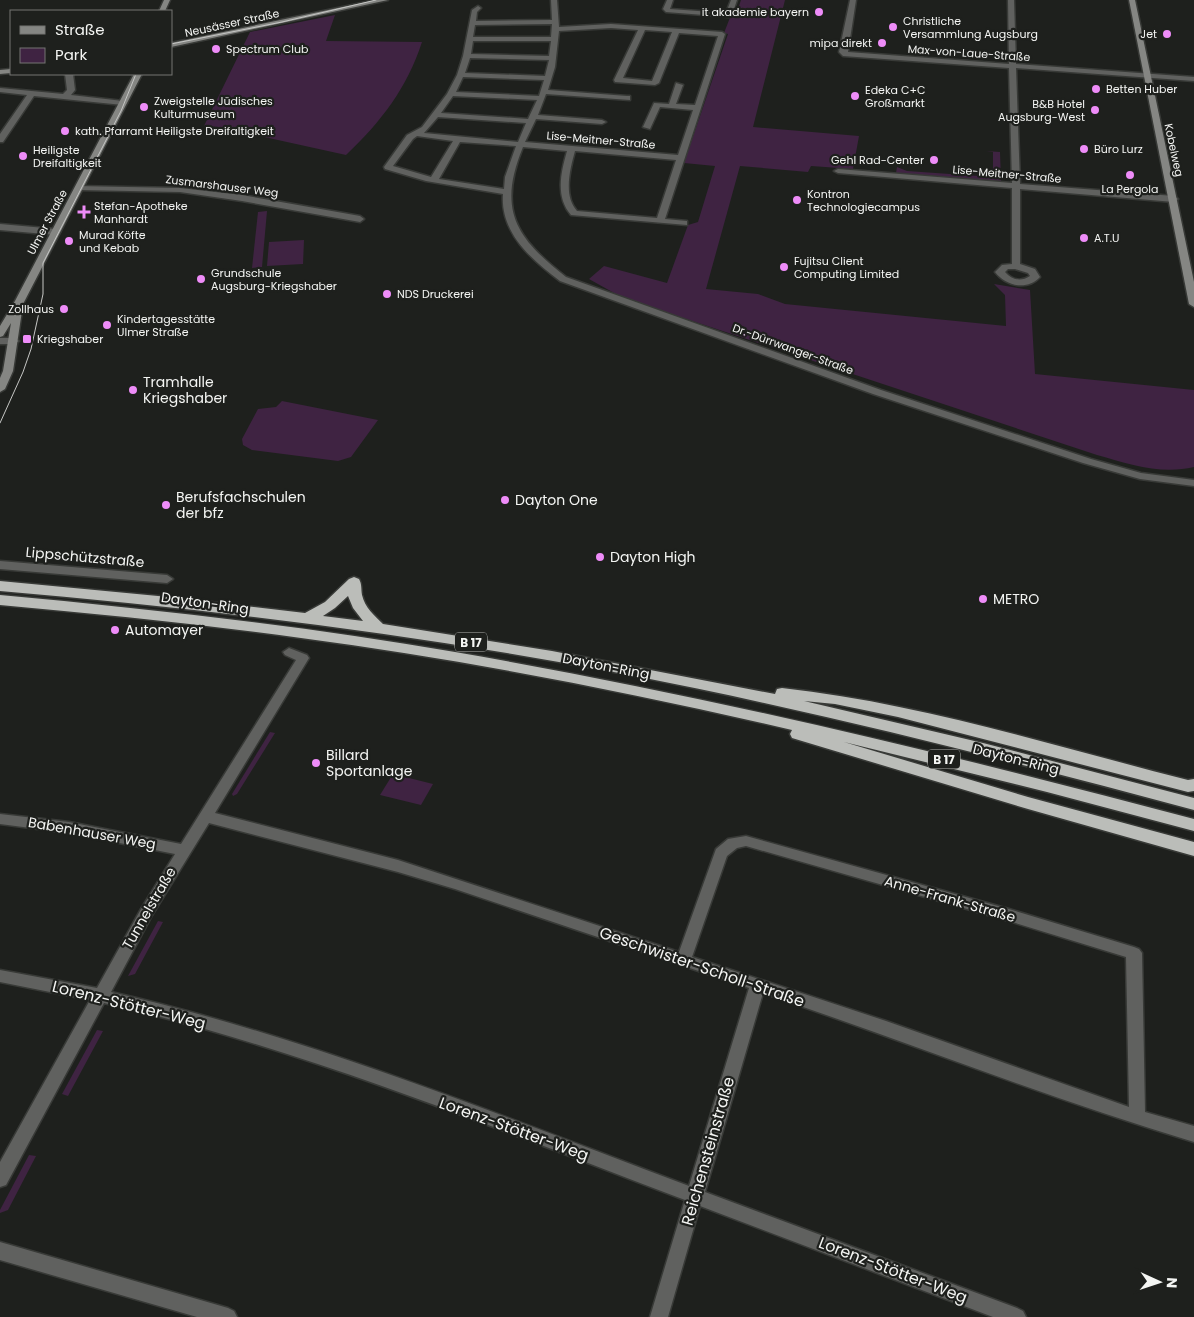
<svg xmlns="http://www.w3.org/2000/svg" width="1194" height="1317" viewBox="0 0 1194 1317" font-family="Poppins,sans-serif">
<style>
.green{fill:#3f2342}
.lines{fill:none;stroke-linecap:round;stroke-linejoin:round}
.street-casing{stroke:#383a37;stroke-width:3}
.secondary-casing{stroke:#383a37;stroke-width:3}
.highway-casing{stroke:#383a37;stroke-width:3}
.street{fill:#60615f;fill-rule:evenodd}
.secondary{fill:#858683;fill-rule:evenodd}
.highway{fill:#bbbdb9;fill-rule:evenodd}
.tram{stroke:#c6c7c5;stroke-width:1}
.poi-dot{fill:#ee8cf8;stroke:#1e201d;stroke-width:2}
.labels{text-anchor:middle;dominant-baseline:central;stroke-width:4.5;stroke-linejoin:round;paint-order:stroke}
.far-poi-label{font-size:11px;fill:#f4f5f3;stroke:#1e201d;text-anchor:start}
.far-street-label{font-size:11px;fill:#f4f5f3;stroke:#1e201d}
.shield{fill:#1e201d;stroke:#b4b5b3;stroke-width:1}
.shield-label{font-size:12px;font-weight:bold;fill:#f4f5f3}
.poi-label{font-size:14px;fill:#f4f5f3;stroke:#1e201d;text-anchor:start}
.street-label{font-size:14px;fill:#f4f5f3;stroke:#1e201d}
.near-street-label{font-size:16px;fill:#f4f5f3;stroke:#1e201d}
</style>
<rect width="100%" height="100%" fill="#1e201d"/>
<g class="green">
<path d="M 741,0 L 785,0 L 753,127 L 859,136 L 853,169 L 811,166 L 808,172 L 740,166 L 706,289 L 758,294 L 785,304 L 1006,326 L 1005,295 L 994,284 L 1030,290 L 1035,374 L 1194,390 L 1194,467 C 1161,475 1129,464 1097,455 L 623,298 L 589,279 L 604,266 L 667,283 L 688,225 L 698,222 L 715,166 L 684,163 L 728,34 L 724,33 L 731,15 L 736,15 Z"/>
<path d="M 335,15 L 326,41 L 422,42 C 407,88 381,122 346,155 L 219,127 L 204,126 L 250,32 Z"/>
<path d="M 986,151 L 1000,152 L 1001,181 L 896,173 L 897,167 L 907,171 L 993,177 L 993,152 Z"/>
<path d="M 267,211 L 262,267 L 252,268 L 258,212 Z"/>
<path d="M 304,240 L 303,264 L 267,266 L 269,242 Z"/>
<path d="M 282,401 L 378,420 L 351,457 L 338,461 L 252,450 L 243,445 L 242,439 L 258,409 L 276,407 Z"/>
<path d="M 270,732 L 275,733 L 237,794 L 233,796 L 232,794 Z"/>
<path d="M 393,774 L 433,784 L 421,805 L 380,795 Z"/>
<path d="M 158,921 L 163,922 L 135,974 L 128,976 Z"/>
<path d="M 97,1030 L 103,1031 L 68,1096 L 62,1094 Z"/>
<path d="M 29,1155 L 36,1156 L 8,1210 L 0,1213 L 0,1210 Z"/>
</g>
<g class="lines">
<g class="street-casing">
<g id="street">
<path d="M 551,0 L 557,0 L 559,27 L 611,24 L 722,32 L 725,34 L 665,219 L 687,221 L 687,225 L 571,215 C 555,197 561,172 567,151 L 523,147 C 497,210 516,238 566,277 L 881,390 L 1091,459 L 1141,473 L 1194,480 L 1194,486 L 1140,479 L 1083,463 L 873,394 L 560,281 C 532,260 500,233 503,194 L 426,181 L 385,169 L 384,167 L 407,135 L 422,127 L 447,94 L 457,75 L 463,56 L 472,10 L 478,6 L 481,8 L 477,12 L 476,21 L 552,20 ZM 552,24 L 551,37 L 473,37 L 475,25 ZM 611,28 L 638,30 L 614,80 L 615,82 L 655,85 L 659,83 L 679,33 L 718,36 L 695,105 L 676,104 L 683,85 L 676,83 L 669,104 L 654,103 L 643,127 L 650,129 L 660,107 L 693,110 L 678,155 L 525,142 L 536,119 L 602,124 L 606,122 L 602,120 L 538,115 L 546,94 L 630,100 L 630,96 L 627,96 L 548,90 L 555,67 L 559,31 ZM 645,30 L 672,32 L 652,81 L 623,78 ZM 473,41 L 551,41 L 549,56 L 471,54 ZM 470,58 L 549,60 L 545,76 L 465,73 ZM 463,77 L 544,80 L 539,96 L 456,92 ZM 453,96 L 537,100 L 528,119 L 441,113 ZM 438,117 L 526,123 L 518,142 L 424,133 ZM 417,136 L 453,141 L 431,177 L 393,166 L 413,139 ZM 460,142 L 516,146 L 505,177 L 504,189 L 439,179 ZM 575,151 L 676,160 L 657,218 L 577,211 C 563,196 570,169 575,151 Z"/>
<path d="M 667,0 L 673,0 L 670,9 L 726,13 L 731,0 L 737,0 L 732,15 L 729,17 L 666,12 L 663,9 Z"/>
<path d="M 850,0 L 856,0 L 848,52 L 1009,64 L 1008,0 L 1014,0 L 1016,64 L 1194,77 L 1194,81 L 1016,68 L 1020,184 L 1174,196 L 1178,199 L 1174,202 L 1020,189 L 1020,264 L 1035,269 L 1040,277 C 1027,291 1006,286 995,272 L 1002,265 L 1012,264 L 1012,188 L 838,173 L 834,171 L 838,169 L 1012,183 L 1009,68 L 843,56 L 839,52 ZM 1008,269 L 1015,269 L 1028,273 L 1030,276 C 1021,282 1012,280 1005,272 Z"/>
<path d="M 65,74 L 73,74 L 75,90 L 71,95 L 123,101 L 127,103 L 123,105 L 34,96 L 3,142 L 0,142 L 0,134 L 27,95 L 0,92 L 0,88 L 63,94 L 67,90 Z"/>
<path d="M 76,186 L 180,188 L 242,195 L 360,216 L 364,219 L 360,222 L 242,201 L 180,192 L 79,190 L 76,190 Z"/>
<path d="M 0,224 L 56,229 L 60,232 L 56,235 L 0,230 Z"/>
<path d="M 0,338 L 14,338 L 19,341 L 14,344 L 0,344 Z"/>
<path d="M 0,561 L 167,575 L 173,579 L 167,583 L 0,569 Z"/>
<path d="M 289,648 L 307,655 L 309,658 L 215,813 L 398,860 L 679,952 L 716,849 L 728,839 L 746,836 L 1009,909 L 1134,947 L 1139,949 L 1142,953 L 1145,1112 L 1194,1126 L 1194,1142 C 1048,1098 907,1042 763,993 L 705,1192 L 1017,1308 L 1023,1311 L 1026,1317 L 993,1317 L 700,1206 L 668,1317 L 650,1317 L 685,1200 C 494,1128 304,1049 104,1003 L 6,1185 L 0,1187 L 0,1162 L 90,1000 L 0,982 L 0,970 L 97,988 L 141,909 L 175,854 L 69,833 L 0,824 L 0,814 L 69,822 L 181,844 L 296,660 L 285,655 L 283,652 ZM 209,823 L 398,872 L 455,889 L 749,988 L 689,1186 C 499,1115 309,1037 111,992 L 151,917 ZM 746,846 L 1009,921 L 1126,957 L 1129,1107 L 886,1021 L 692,957 L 727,856 L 737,848 Z"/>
<path d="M 0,1242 L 228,1308 L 234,1311 L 237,1317 L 197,1317 L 0,1260 Z"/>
</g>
</g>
<g class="secondary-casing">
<g id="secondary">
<path d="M 164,0 L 170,0 L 165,11 L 159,11 Z"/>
<path d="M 376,0 L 388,0 L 171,47 L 171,43 Z"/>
<path d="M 1129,0 L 1135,0 L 1194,282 L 1194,307 L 1189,304 Z"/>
<path d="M 11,69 L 11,73 L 0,74 L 0,70 Z"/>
<path d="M 134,74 L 142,74 L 23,304 L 13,371 L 5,389 L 0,392 L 0,378 L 3,371 L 11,323 L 3,336 L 0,337 L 0,326 L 15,301 Z"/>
</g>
</g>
<g class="highway-casing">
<g id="highway">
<path d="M 354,577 L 359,579 C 362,584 361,589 362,595 C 365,608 374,615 383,624 L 552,651 L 775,694 L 777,689 L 782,688 C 919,703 1054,746 1188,780 L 1194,779 L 1194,791 L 1188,792 L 898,717 L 835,704 L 804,701 L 983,743 L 1194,798 L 1194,810 C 1007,760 820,712 630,675 C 421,635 211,609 0,591 L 0,581 L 158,596 L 305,613 L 325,602 L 349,579 ZM 348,596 L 353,608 L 363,621 L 323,616 L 335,608 Z"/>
<path d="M 0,595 C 152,609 304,626 455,652 C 704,695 950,754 1194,819 L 1194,831 L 1047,792 L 844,742 L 1028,797 L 1194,842 L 1194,856 L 1028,809 L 792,738 L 790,734 L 792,730 C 630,692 466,660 301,638 C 201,624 100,614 0,605 Z"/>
</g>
</g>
<use href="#street" class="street"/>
<use href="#secondary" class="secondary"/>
<use href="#highway" class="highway"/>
<g class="tram">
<path d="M 171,44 L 282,22 L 376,0"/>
<path d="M 0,423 L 23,372 L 31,349 L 43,294 L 43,263 L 121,111 L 136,74"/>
</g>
</g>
<g class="poi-dot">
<circle cx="819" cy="12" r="5"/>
<circle cx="893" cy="27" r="5"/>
<circle cx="1167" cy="34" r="5"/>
<circle cx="882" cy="43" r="5"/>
<circle cx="216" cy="49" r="5"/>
<circle cx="1096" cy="89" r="5"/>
<circle cx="855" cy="96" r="5"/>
<circle cx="144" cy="107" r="5"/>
<circle cx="1095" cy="110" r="5"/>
<circle cx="65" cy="131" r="5"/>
<circle cx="1084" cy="149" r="5"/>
<circle cx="23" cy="156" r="5"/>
<circle cx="934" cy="160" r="5"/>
<circle cx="1130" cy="175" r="5"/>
<circle cx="797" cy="200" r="5"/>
<path d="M81.5 204.5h5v5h5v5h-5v5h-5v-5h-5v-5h5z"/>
<circle cx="1084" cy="238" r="5"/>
<circle cx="69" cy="241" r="5"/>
<circle cx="784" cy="267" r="5"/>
<circle cx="201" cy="279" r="5"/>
<circle cx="387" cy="294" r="5"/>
<circle cx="64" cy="309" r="5"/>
<circle cx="107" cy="325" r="5"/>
<rect x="22" y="334" width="10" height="10" rx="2.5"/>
<circle cx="133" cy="390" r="5"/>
<circle cx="505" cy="500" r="5"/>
<circle cx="166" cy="505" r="5"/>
<circle cx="600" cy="557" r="5"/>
<circle cx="983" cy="599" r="5"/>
<circle cx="115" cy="630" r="5"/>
<circle cx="316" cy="763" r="5"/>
</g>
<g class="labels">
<g class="far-poi-label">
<text x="809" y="12" text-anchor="end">it akademie bayern</text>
<text x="903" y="21">Christliche<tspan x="903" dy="13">Versammlung Augsburg</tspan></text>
<text x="1157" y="34" text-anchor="end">Jet</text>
<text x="872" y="43" text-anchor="end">mipa direkt</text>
<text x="226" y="49">Spectrum Club</text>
<text x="1106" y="89">Betten Huber</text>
<text x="865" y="90">Edeka C+C<tspan x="865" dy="13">Großmarkt</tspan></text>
<text x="154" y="101">Zweigstelle Jüdisches<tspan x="154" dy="13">Kulturmuseum</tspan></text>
<text x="1085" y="104" text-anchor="end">B&amp;B Hotel<tspan x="1085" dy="13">Augsburg-West</tspan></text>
<text x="75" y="131">kath. Pfarramt Heiligste Dreifaltigkeit</text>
<text x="1094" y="149">Büro Lurz</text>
<text x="33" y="150">Heiligste<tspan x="33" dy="13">Dreifaltigkeit</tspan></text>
<text x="924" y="160" text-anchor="end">Gehl Rad-Center</text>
<text x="1130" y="189" text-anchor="middle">La Pergola</text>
<text x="807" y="194">Kontron<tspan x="807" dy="13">Technologiecampus</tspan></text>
<text x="94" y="206">Stefan-Apotheke<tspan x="94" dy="13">Manhardt</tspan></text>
<text x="79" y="235">Murad Köfte<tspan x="79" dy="13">und Kebab</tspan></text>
<text x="1094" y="238">A.T.U</text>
<text x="794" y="261">Fujitsu Client<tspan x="794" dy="13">Computing Limited</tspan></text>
<text x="211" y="273">Grundschule<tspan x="211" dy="13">Augsburg-Kriegshaber</tspan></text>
<text x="397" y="294">NDS Druckerei</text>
<text x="54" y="309" text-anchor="end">Zollhaus</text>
<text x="117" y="319">Kindertagesstätte<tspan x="117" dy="13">Ulmer Straße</tspan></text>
<text x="37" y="339">Kriegshaber</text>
</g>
<g class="far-street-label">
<text transform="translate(232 23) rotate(-12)">Neusässer Straße</text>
<text transform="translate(969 53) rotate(4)">Max-von-Laue-Straße</text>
<text transform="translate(601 140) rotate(5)">Lise-Meitner-Straße</text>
<text transform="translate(1174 150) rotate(78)">Kobelweg</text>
<text transform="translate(1007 174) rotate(5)">Lise-Meitner-Straße</text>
<text transform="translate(222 186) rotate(7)">Zusmarshauser Weg</text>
<text transform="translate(47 222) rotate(-62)">Ulmer Straße</text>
<text transform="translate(793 349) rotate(20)">Dr.-Dürrwanger-Straße</text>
</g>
<g class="shield">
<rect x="455" y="632.5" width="32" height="19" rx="4"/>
<rect x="928" y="749.5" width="32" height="19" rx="4"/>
</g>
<g class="shield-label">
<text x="471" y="642">B 17</text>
<text x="944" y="759">B 17</text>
</g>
<g class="poi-label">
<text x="143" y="382">Tramhalle<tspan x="143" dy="16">Kriegshaber</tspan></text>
<text x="176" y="497">Berufsfachschulen<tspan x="176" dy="16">der bfz</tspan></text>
<text x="515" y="500">Dayton One</text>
<text x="610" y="557">Dayton High</text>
<text x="993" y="599">METRO</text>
<text x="125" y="630">Automayer</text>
<text x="326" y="755">Billard<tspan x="326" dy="16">Sportanlage</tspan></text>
</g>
<g class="street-label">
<text transform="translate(85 557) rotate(5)">Lippschützstraße</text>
<text transform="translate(205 603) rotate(8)">Dayton-Ring</text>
<text transform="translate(606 666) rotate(11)">Dayton-Ring</text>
<text transform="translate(1016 759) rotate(14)">Dayton-Ring</text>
<text transform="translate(92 833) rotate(10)">Babenhauser Weg</text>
<text transform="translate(950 899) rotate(16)">Anne-Frank-Straße</text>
<text transform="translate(149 908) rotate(-60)">Tunnelstraße</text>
</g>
<g class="near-street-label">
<text transform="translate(702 967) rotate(19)">Geschwister-Scholl-Straße</text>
<text transform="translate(129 1005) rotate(14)">Lorenz-Stötter-Weg</text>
<text transform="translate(514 1129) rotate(20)">Lorenz-Stötter-Weg</text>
<text transform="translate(708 1151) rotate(-74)">Reichensteinstraße</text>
<text transform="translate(893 1270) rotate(21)">Lorenz-Stötter-Weg</text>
</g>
</g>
<rect x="10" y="10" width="162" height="65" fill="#1e201d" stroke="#747573"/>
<rect x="20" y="26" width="25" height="8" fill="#858683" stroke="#747573"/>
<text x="55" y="35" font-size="15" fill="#f4f5f3">Straße</text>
<rect x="20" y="48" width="25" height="15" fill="#3f2342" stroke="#747573"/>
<text x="55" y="60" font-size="15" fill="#f4f5f3">Park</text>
<g transform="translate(1159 1282) rotate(93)" stroke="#1e201d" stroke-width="4" paint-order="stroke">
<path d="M0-4L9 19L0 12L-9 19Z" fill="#f4f5f3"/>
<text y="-8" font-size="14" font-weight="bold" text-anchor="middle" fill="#f4f5f3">N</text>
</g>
</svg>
